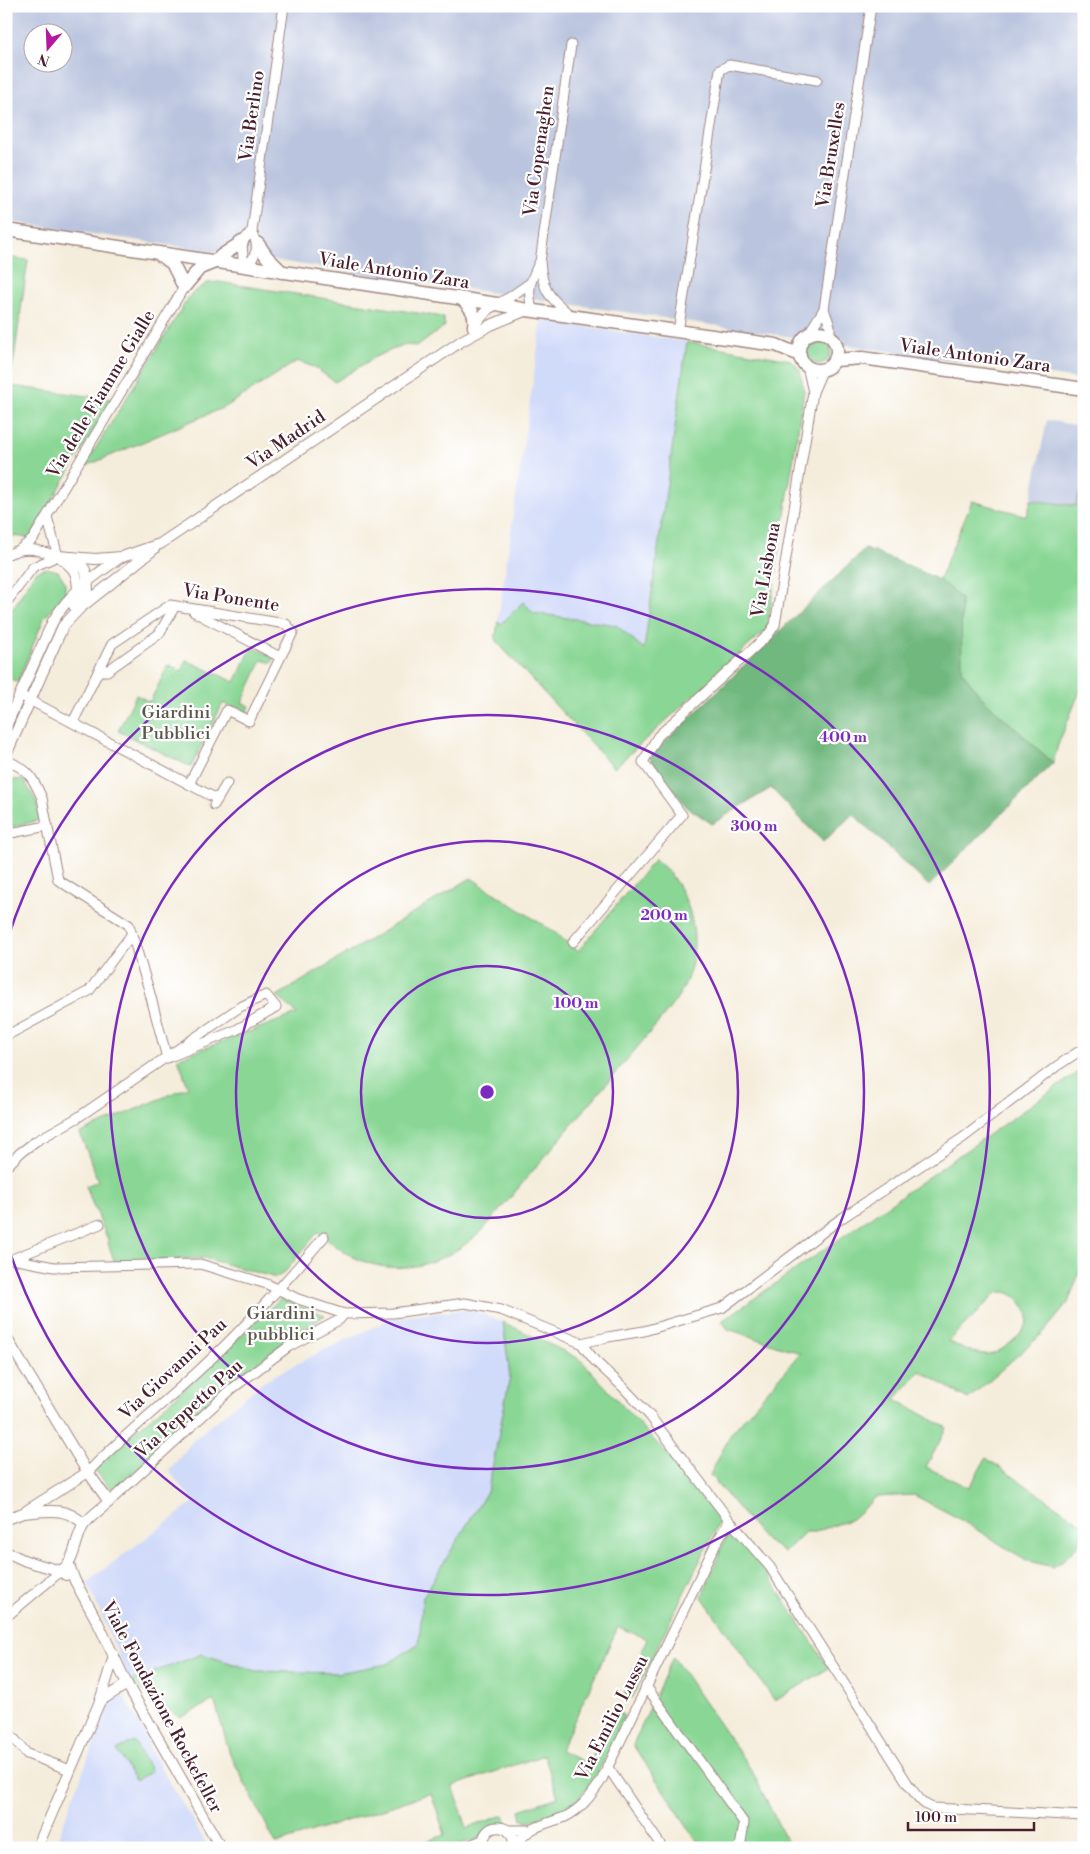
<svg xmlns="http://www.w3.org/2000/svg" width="1090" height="1854" viewBox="0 0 1090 1854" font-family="'Libre Bodoni',serif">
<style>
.built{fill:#d0daf9}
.industrial{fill:#bac4de;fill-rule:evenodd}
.green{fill:#8ad795;stroke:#6a7b60;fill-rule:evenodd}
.forest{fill:#6fb87e;stroke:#5c6c54}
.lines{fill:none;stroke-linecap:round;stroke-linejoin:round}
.minor-casing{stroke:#a08683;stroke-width:11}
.tertiary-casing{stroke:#a08683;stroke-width:12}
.secondary-casing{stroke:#a08683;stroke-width:15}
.minor{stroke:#fff;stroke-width:9}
.tertiary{stroke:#fff;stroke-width:10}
.secondary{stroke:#fff;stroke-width:12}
.ring{fill:none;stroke:#7b2cbf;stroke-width:2.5}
.labels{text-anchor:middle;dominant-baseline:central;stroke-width:4.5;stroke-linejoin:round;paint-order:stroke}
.street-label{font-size:18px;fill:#4a1f2b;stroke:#fff}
.park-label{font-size:18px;fill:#5d564b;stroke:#fff}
.centre{fill:#7b2cbf;stroke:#fff;stroke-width:2.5}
.ring-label{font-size:15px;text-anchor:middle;font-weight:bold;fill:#7b2cbf;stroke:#fff;stroke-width:4.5;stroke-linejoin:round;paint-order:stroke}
</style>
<rect width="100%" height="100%" fill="#fff"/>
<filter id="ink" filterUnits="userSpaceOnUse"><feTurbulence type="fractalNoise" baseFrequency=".02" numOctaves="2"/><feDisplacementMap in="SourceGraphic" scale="10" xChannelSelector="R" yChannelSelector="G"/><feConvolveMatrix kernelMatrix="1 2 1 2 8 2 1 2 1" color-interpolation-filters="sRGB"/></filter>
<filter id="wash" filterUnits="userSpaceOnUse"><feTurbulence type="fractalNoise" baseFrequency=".0096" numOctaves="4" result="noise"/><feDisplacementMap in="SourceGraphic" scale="20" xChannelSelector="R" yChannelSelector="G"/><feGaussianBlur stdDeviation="1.12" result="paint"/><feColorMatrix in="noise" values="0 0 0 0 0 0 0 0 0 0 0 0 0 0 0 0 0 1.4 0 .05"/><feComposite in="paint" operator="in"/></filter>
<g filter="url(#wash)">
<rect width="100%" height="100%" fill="#f5eddb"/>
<g class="built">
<path d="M 542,320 L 687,342 L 628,755 L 614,768 L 495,640 Z"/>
<path d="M 461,1310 L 471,1310 L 503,1322 L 510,1377 L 488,1490 L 423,1597 L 419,1643 L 388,1664 L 337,1673 L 256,1671 L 202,1654 L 130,1681 L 87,1582 L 194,1502 L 169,1471 L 194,1439 L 267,1379 L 324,1350 L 393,1318 Z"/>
<path d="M 123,1696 L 150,1741 L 148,1746 L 209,1848 L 54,1848 L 111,1698 Z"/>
</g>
<g class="industrial">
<path d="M 6,6 L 1084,6 L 1084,380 L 6,221 ZM 32,32 L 62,32 L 62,62 L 32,62 Z"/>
<path d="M 1047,420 L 1084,427 L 1084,494 L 1079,494 L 1076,506 L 1031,500 Z"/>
</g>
<g class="green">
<path d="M 6,257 L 28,260 L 10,386 L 112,399 L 30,538 L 6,535 Z"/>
<path d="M 219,282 L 443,317 L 445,326 L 418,346 L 403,345 L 375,357 L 335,382 L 314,367 L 297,361 L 227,406 L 84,467 L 190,295 L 207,283 Z"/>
<circle cx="818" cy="351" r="13"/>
<path d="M 687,342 L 791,360 L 800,370 L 804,391 L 767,629 L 614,768 L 495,640 L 498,622 L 501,624 L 523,602 L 534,613 L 616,625 L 644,649 Z"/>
<path d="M 1079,494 L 1084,494 L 1084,681 L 1058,745 L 1053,763 L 983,699 L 963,673 L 788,638 L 874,550 L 923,581 L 961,599 L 939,580 L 972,501 L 1027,516 L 1031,500 L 1076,506 Z"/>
<path d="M 46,568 L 58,571 L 65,582 L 65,596 L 44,618 L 18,682 L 6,677 L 6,616 L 15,605 L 35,572 Z"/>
<path d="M 252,647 L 274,657 L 272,663 L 262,660 L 242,703 L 250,706 L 246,715 L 223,703 L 191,767 L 118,731 L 136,695 L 150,702 L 168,665 L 181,671 L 186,660 L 235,682 Z"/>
<path d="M 23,779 L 36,801 L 40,820 L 12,827 L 6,824 L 6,781 Z"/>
<path d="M 655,859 C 692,889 705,943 684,986 C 677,1000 667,1012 657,1024 L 482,1231 C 443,1266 394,1281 346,1253 C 336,1247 327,1239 318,1232 L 285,1272 L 276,1278 L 204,1258 L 115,1263 L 108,1243 L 109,1242 L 103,1228 L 102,1228 L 96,1208 L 94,1208 L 86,1186 L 98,1181 L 80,1133 L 188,1087 L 178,1058 L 297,1014 L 277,996 L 471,878 L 554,932 L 578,951 Z"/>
<path d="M 1084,1068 L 1084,1260 L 1068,1303 L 1043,1333 L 968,1399 L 920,1371 L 895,1399 L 947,1428 L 926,1467 L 969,1488 L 986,1458 L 1084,1525 C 1084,1544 1068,1558 1052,1567 L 1026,1560 L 956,1517 L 914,1495 L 876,1497 L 852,1519 L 815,1532 L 805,1532 L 785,1552 L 766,1541 L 710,1475 L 730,1435 L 800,1353 L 728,1329 L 722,1321 ZM 998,1292 C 1002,1292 1006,1292 1009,1293 C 1019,1297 1029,1310 1028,1320 C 1026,1332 1003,1351 992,1354 C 979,1356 959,1347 948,1341 Z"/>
<path d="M 280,1299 L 325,1315 L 284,1343 L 228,1385 L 113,1492 L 95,1470 L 122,1442 L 174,1398 Z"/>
<path d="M 503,1322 L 580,1359 L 674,1462 L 720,1520 L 632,1698 L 623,1695 L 647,1639 L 618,1627 L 560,1751 L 589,1764 L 615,1711 L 623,1715 L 624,1717 C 615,1741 593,1788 573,1803 C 560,1812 544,1816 530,1822 L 527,1822 L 522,1819 L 520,1810 L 558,1797 L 544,1755 L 453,1786 L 467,1828 L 504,1815 L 508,1825 L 505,1830 L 449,1848 L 406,1848 L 445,1835 L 431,1793 L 276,1844 L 230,1754 L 214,1700 L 180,1718 L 130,1681 L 202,1654 L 256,1671 L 337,1673 L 388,1664 L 419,1643 L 423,1597 L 488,1490 L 510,1377 Z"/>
<path d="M 731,1534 L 737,1535 L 765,1570 L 829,1668 L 775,1701 L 702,1597 L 726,1537 Z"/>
<path d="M 673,1657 L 752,1771 L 790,1848 L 702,1848 L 633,1745 Z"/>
<path d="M 134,1741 L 151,1772 L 135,1781 L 117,1750 Z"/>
</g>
<path class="forest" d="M 865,549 L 912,567 L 939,580 L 961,599 L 962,671 L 983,699 L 1053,763 L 929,886 L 853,814 L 823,842 L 771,788 L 712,824 L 686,806 L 649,757 Z"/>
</g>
<g filter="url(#ink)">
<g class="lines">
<g class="minor-casing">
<g id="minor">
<path d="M 571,45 L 540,262 C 543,293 549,296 571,316"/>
<path d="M 252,231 C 259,247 258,252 247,267 L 243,258 L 242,242 L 252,231 L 284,6"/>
<path d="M 497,304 L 510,297 L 530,283"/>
<path d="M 532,310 C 527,289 530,282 539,263"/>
<path d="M 678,332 L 720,70 L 729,65 L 817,80"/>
<path d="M 807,336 L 824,309"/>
<path d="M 830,336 L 830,326 L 824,309 L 871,6"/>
<path d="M 807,366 L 813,392"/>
<path d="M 47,517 L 58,556"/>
<path d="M 20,549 L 33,539 L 184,287"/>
<path d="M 6,555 C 28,545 36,550 58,556"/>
<path d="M 6,603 L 33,567 L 58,556"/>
<path d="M 194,612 L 280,657"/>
<path d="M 99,671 L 107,671 L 159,634 L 175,606"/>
<path d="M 20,695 L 217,799"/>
<path d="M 73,722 L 112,644 L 170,605 L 286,624 L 293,632 L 249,721 L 227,710 L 189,784"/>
<path d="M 6,760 C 29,770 32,776 42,798 L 58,880 L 129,925 L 149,990 L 167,1058"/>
<path d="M 214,805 L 227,783"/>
<path d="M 6,834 L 47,826"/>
<path d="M 573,942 L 682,815 L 643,762 L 658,736 L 768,635 L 775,625 L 813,392 L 823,369"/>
<path d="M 6,1036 L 89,991 L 131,935"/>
<path d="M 6,1167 L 20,1153 L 36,1141 L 77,1118 L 240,1007 L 266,995 L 276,1007 L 236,1030 L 167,1058"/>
<path d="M 12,1259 L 54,1267 L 200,1264 L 267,1284 L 298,1299 L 344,1314 L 393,1313 L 465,1303 L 501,1310 L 581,1343 L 595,1361 L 623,1387 L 650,1416 L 730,1521 L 770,1567 L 908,1784 C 915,1793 922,1806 934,1808 L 1084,1816"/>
<path d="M 12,1259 L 100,1224"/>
<path d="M 581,1343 L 608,1337 L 644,1331 L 722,1308 L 839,1220 L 964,1137 L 1057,1066 L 1084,1048"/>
<path d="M 84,1467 L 88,1472 C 126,1432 171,1398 211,1359 C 251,1321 288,1279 324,1237"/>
<path d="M 109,1502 L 233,1388 L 288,1347 L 339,1320 L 344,1314"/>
<path d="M 6,1617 L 61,1571"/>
<path d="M 646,1686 L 744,1823 L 740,1848"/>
<path d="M 6,1729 L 27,1754 L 70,1770"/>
<path d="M 607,1766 L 660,1844 L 660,1848"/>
<path d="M 507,1830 L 531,1830"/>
<path d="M 514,1846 C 519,1841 525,1834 531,1830 C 542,1824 554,1821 565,1817 C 581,1809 591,1796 601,1781 L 717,1541 L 730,1521"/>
</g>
</g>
<g class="tertiary-casing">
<g id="tertiary">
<path d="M 473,327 L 488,309 L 497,304"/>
<path d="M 58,556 L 95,559 L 122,557 L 160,544 L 463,340 L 491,325 L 527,310"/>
<path d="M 61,558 C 74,569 77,571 78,589"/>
<path d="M 71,559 C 88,564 87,576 88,590 L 74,606"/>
<path d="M 6,726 L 53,621 C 71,591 93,577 121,557"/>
<path d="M 6,755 L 63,626 L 80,608 L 154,549"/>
<path d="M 6,1337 L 83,1465"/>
<path d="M 24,1513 C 48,1511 65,1506 84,1524"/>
<path d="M 6,1519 L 23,1513 L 88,1472 L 109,1502 C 101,1509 89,1517 83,1526 C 74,1542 76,1560 61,1571"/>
<path d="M 6,1552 L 26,1561 L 61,1571 L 66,1575"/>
<path d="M 69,1565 L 75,1581 L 98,1623 L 127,1684 L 221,1848"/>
<path d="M 100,1701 L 127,1684"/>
<path d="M 37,1848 L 100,1701 L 114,1656"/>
<path d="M 464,1848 L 483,1840"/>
<path d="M 484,1848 C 478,1820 519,1821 513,1848"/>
</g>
</g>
<g class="secondary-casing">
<g id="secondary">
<path d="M 6,230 L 497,304 L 527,310 L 776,345 L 800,355"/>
<path d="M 258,244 L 267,257 L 282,272"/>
<path d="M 160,255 L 172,263 L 184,287 L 200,268 L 215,262 L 221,256 L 242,242"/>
<path d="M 463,300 C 471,308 476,314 474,326"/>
<circle cx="818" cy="351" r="19"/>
<path d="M 835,360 L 862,358 L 1084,389"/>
</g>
</g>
<use href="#minor" class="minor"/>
<use href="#tertiary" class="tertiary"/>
<use href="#secondary" class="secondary"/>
</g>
</g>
<g class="ring">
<circle cx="487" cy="1092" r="126"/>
<circle cx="487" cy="1092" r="251"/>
<circle cx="487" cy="1092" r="377"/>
<path d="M7 941A503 503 0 1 1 7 1243"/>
</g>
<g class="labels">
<g class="street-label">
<text transform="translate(252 116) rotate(-82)">Via Berlino</text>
<text transform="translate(539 151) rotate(-82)">Via Copenaghen</text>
<text transform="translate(831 155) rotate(-81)">Via Bruxelles</text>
<text transform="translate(394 271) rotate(9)">Viale Antonio Zara</text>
<text transform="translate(975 356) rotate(8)">Viale Antonio Zara</text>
<text transform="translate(101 394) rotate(-59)">Via delle Fiamme Gialle</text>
<text transform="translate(286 440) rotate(-34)">Via Madrid</text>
<text transform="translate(766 570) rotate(-80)">Via Lisbona</text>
<text transform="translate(231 598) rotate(9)">Via Ponente</text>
<text transform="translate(173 1369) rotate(-43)">Via Giovanni Pau</text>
<text transform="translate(189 1409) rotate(-42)">Via Peppetto Pau</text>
<text transform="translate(162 1707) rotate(62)">Viale Fondazione Rockefeller</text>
<text transform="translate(612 1718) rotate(-63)">Via Emilio Lussu</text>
</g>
<g class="park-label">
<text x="176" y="712">Giardini<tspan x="176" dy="21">Pubblici</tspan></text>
<text x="281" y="1313">Giardini<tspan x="281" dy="21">pubblici</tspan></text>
</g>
</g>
<circle cx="487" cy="1092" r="8" class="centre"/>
<g class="ring-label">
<text x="843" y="742">400 m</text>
<text x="754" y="831">300 m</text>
<text x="664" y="920">200 m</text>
<text x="576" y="1008">100 m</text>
</g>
<rect width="1090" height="1854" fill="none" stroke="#fff" stroke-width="25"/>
<g transform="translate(48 48) rotate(199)"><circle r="24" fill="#ffffff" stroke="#b7a5aa"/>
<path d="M0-4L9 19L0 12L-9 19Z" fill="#b5179e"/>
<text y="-8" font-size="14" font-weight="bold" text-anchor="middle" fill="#4a1f2b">N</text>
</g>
<path d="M908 1822v8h126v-8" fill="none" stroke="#4a1f2b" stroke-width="2.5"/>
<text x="915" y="1822" font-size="15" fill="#4a1f2b" stroke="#ffffff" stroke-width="4" paint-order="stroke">100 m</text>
</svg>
